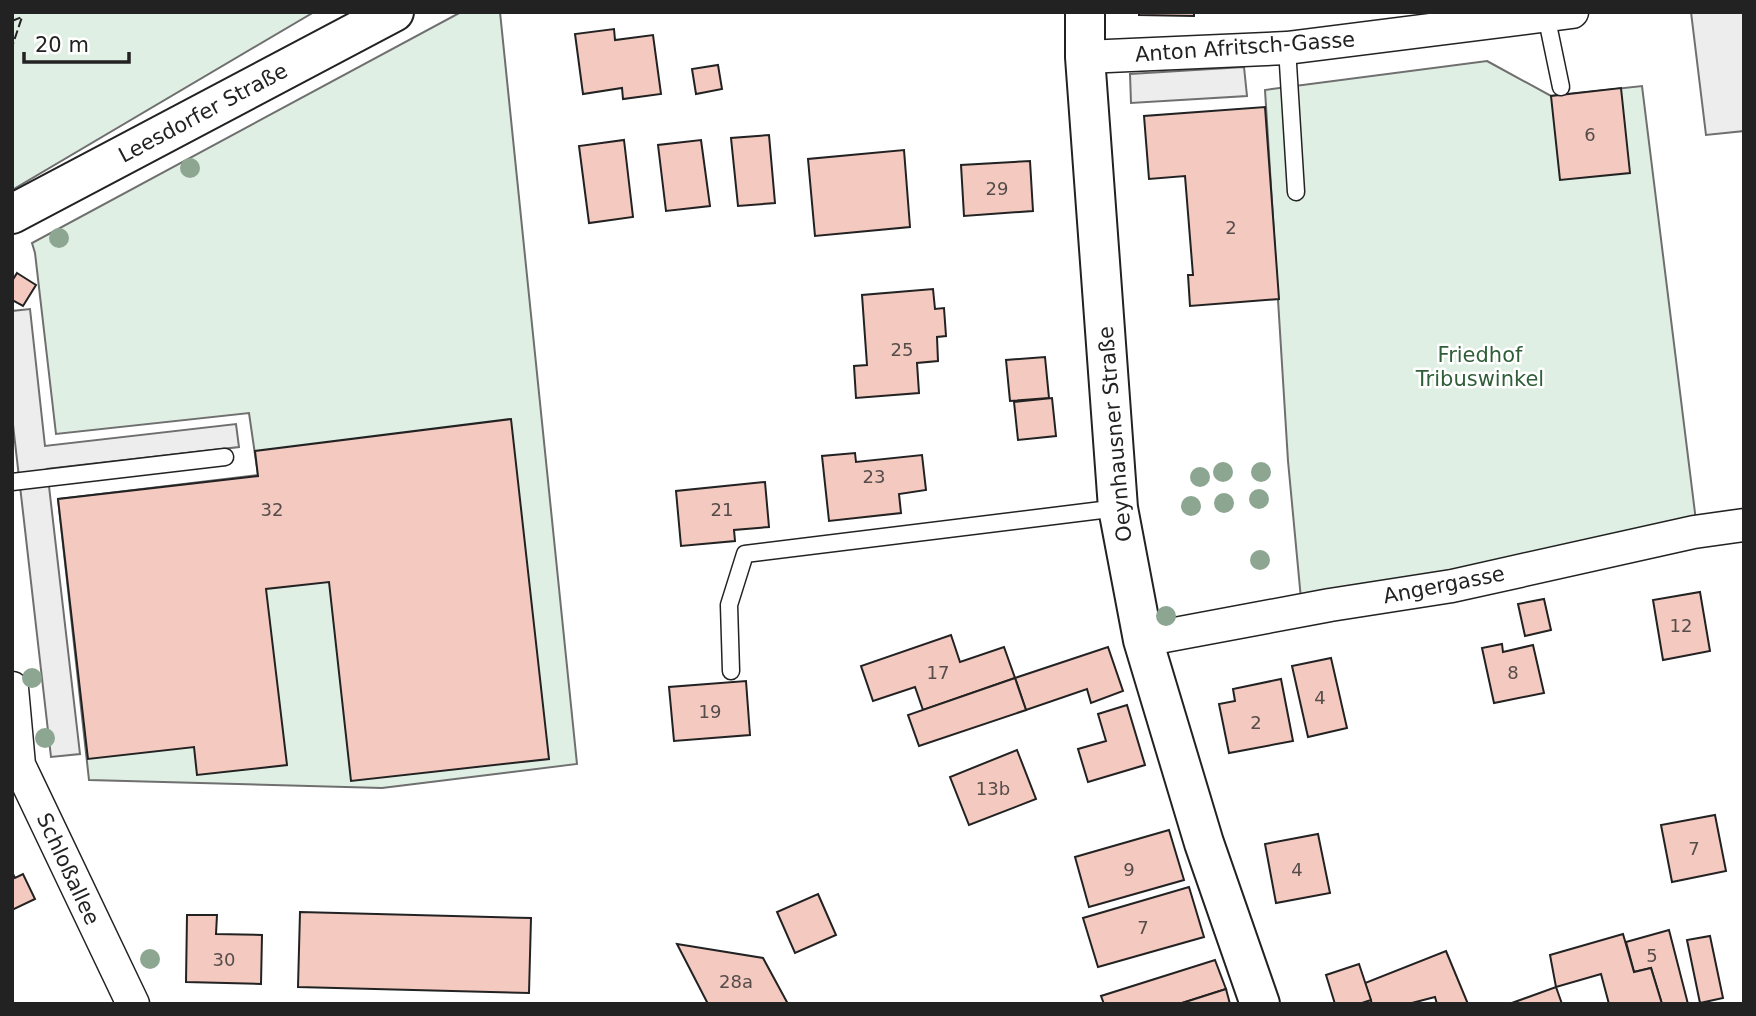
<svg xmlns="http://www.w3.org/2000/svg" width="1756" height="1016" viewBox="0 0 1756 1016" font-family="'DejaVu Sans',sans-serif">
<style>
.green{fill:#e0efe3;stroke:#6f6f6f;stroke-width:2}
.parking{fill:#ededed;stroke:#6f6f6f;stroke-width:2}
.building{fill:#f3c9c0;stroke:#222;stroke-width:2}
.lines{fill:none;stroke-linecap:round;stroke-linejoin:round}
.lane-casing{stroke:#222;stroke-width:19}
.street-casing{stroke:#222;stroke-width:35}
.secondary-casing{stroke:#222;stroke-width:42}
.lane{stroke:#fff;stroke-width:16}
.street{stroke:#fff;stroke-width:32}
.secondary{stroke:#fff;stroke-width:38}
.fence{stroke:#222;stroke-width:2;stroke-dasharray:9 3.5;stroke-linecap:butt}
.tree{fill:#8da692}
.labels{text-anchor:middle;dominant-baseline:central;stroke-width:5;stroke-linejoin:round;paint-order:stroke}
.number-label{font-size:18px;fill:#564c4a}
.street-label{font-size:21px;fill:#222;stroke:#fff}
.park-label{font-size:21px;fill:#2f5e38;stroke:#fff}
</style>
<rect width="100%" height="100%" fill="#fff"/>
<g class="green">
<path d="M 12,12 L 314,12 L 12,190 Z"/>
<path d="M 461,12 L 500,12 L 577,764 L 382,788 L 89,780 L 58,499 L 258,475 L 249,413 L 56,434 L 35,253 L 32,243 Z"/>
<path d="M 1487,61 L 1551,96 L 1642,86 L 1696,521 L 1432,578 L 1301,599 L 1288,461 L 1265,90 Z"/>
</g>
<g class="parking">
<path d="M 1691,12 L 1744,12 L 1744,131 L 1706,135 Z"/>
<path d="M 1244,67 L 1247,96 L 1131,103 L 1130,74 Z"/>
<path d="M 30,309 L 45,446 L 236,424 L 239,447 L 47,469 L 80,754 L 51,757 L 12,416 L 12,311 Z"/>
</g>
<g class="building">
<path d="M 1139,12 L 1194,12 L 1194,16 L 1139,15 Z"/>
<path d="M 614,29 L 615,40 L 653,35 L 661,94 L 623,99 L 622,88 L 583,94 L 575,34 Z"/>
<path d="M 718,65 L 722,89 L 696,94 L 692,69 Z"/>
<path d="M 1621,88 L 1630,173 L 1560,180 L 1551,96 Z"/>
<path d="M 1265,107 L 1279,299 L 1190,306 L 1188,275 L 1193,275 L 1185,176 L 1149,179 L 1144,116 Z"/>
<path d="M 769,135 L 775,203 L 738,206 L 731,138 Z"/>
<path d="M 624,140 L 633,217 L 589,223 L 579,146 Z"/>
<path d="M 701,140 L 710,206 L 666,211 L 658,145 Z"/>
<path d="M 904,150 L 910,227 L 815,236 L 808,159 Z"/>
<path d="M 1030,161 L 1033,211 L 964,216 L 961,165 Z"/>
<path d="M 17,273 L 36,285 L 23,306 L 12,300 L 12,281 Z"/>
<path d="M 933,289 L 935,309 L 944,308 L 946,336 L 937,337 L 938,361 L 917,363 L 919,393 L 856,398 L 854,366 L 867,365 L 862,295 Z"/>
<path d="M 1045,357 L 1049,398 L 1010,401 L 1006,360 Z"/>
<path d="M 1052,398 L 1056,436 L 1018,440 L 1014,402 Z"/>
<path d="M 511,419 L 549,759 L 351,781 L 329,582 L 266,589 L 287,765 L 197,775 L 194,747 L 88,759 L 58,499 L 258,476 L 255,451 Z"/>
<path d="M 855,453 L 856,462 L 922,455 L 926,490 L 899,494 L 901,513 L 829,521 L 822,456 Z"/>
<path d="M 765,482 L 769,527 L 734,530 L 735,541 L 681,546 L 676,491 Z"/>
<path d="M 1700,592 L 1710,651 L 1663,660 L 1653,600 Z"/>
<path d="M 1544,599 L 1551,630 L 1525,636 L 1518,604 Z"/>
<path d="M 951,635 L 960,662 L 1004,647 L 1015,678 L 923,710 L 915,687 L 873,701 L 861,666 Z"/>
<path d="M 1502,644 L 1503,652 L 1533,645 L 1544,693 L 1494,703 L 1482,648 Z"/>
<path d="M 1108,647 L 1123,691 L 1091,703 L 1087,689 L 1026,710 L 1015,678 Z"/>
<path d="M 1331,658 L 1347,728 L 1308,737 L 1292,666 Z"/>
<path d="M 1015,678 L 1026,710 L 919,746 L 908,715 Z"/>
<path d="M 1281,679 L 1293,741 L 1229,753 L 1219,704 L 1235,701 L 1233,689 Z"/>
<path d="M 746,681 L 750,735 L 674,741 L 669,687 Z"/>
<path d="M 1127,705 L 1145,765 L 1088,782 L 1078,749 L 1106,741 L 1098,714 Z"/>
<path d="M 1017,750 L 1036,799 L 969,825 L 950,777 Z"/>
<path d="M 1715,815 L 1726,871 L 1672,882 L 1661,825 Z"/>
<path d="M 1169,830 L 1184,880 L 1089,907 L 1075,857 Z"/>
<path d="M 1318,834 L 1330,893 L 1276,903 L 1265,844 Z"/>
<path d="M 12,872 L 15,878 L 23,874 L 35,899 L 12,910 Z"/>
<path d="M 1189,887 L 1204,937 L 1098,967 L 1083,918 Z"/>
<path d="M 818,894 L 836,935 L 795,953 L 777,912 Z"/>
<path d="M 300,912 L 531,918 L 529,993 L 298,987 Z"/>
<path d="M 187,915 L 217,915 L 216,934 L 262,935 L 261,984 L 186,982 Z"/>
<path d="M 1669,930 L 1688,1004 L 1662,1004 L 1651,968 L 1634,972 L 1626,942 Z"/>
<path d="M 1623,934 L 1634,972 L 1651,968 L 1662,1004 L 1609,1004 L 1601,974 L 1556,987 L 1550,955 Z"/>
<path d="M 1710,936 L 1723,998 L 1700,1003 L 1687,940 Z"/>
<path d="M 677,944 L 763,958 L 788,1004 L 708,1004 Z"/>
<path d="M 1446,951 L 1468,1004 L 1437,1004 L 1435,997 L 1408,1004 L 1372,1004 L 1365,983 Z"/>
<path d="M 1215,960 L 1226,989 L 1179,1004 L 1104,1004 L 1101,996 Z"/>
<path d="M 1359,964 L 1371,1000 L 1359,1004 L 1335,1004 L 1326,975 Z"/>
<path d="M 1556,987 L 1562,1004 L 1509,1004 Z"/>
<path d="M 1226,989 L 1230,1004 L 1179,1004 Z"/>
</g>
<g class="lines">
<g class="lane-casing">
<g id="lane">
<path d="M 1546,15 L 1561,87"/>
<path d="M 1287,48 L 1296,192"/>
<path d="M 12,482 L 225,457"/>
<path d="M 731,671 L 729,605 L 745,554 L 1118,508"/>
</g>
</g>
<g class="street-casing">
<g id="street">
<path d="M 1085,57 L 1287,48 L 1572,12"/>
<path d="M 1143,640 L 1330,605 L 1452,586 L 1694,532 L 1744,525"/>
<path d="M 12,688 L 19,765 L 133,1004"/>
</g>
</g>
<g class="secondary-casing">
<g id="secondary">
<path d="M 1085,12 L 1085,57 L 1118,508 L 1143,640 L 1204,843 L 1260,1004"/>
<path d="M 12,214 L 394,12"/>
</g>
</g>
<use href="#lane" class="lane"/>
<use href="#street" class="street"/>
<use href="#secondary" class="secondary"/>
<path class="fence" d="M 12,21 L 22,17 L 12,47"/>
</g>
<g class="tree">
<circle cx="190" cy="168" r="10"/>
<circle cx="59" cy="238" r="10"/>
<circle cx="1223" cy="472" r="10"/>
<circle cx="1261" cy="472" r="10"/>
<circle cx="1200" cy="477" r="10"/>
<circle cx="1259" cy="499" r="10"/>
<circle cx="1224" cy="503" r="10"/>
<circle cx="1191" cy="506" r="10"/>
<circle cx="1260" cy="560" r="10"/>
<circle cx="1166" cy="616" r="10"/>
<circle cx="32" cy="678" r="10"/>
<circle cx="45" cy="738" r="10"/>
<circle cx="150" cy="959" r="10"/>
</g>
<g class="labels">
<g class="number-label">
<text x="1590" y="134">6</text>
<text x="997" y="188">29</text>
<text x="1231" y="227">2</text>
<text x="902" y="349">25</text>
<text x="874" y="476">23</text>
<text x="272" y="509">32</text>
<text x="722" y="509">21</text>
<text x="1681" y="625">12</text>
<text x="938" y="672">17</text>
<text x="1513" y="672">8</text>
<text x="1320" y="697">4</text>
<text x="710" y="711">19</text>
<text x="1256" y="722">2</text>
<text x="993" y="788">13b</text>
<text x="1694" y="848">7</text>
<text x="1129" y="869">9</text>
<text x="1297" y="869">4</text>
<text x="1143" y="927">7</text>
<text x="1652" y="955">5</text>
<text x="224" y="959">30</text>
<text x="736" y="981">28a</text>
</g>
<g class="street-label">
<text transform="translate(1245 47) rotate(-4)">Anton Afritsch-Gasse</text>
<text transform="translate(203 113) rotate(-28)">Leesdorfer Straße</text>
<text transform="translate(1115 434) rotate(-95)">Oeynhausner Straße</text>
<text transform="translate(1444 585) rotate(-11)">Angergasse</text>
<text transform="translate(68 869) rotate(65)">Schloßallee</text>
</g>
<g class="park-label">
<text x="1480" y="355">Friedhof<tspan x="1480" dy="24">Tribuswinkel</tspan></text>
</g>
</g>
<rect width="1756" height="1016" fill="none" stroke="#222222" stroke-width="28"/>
<path d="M24 52v10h105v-10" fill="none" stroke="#222222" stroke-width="3.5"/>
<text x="35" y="52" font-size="21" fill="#222222" stroke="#ffffff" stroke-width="5" paint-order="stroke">20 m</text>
</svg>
